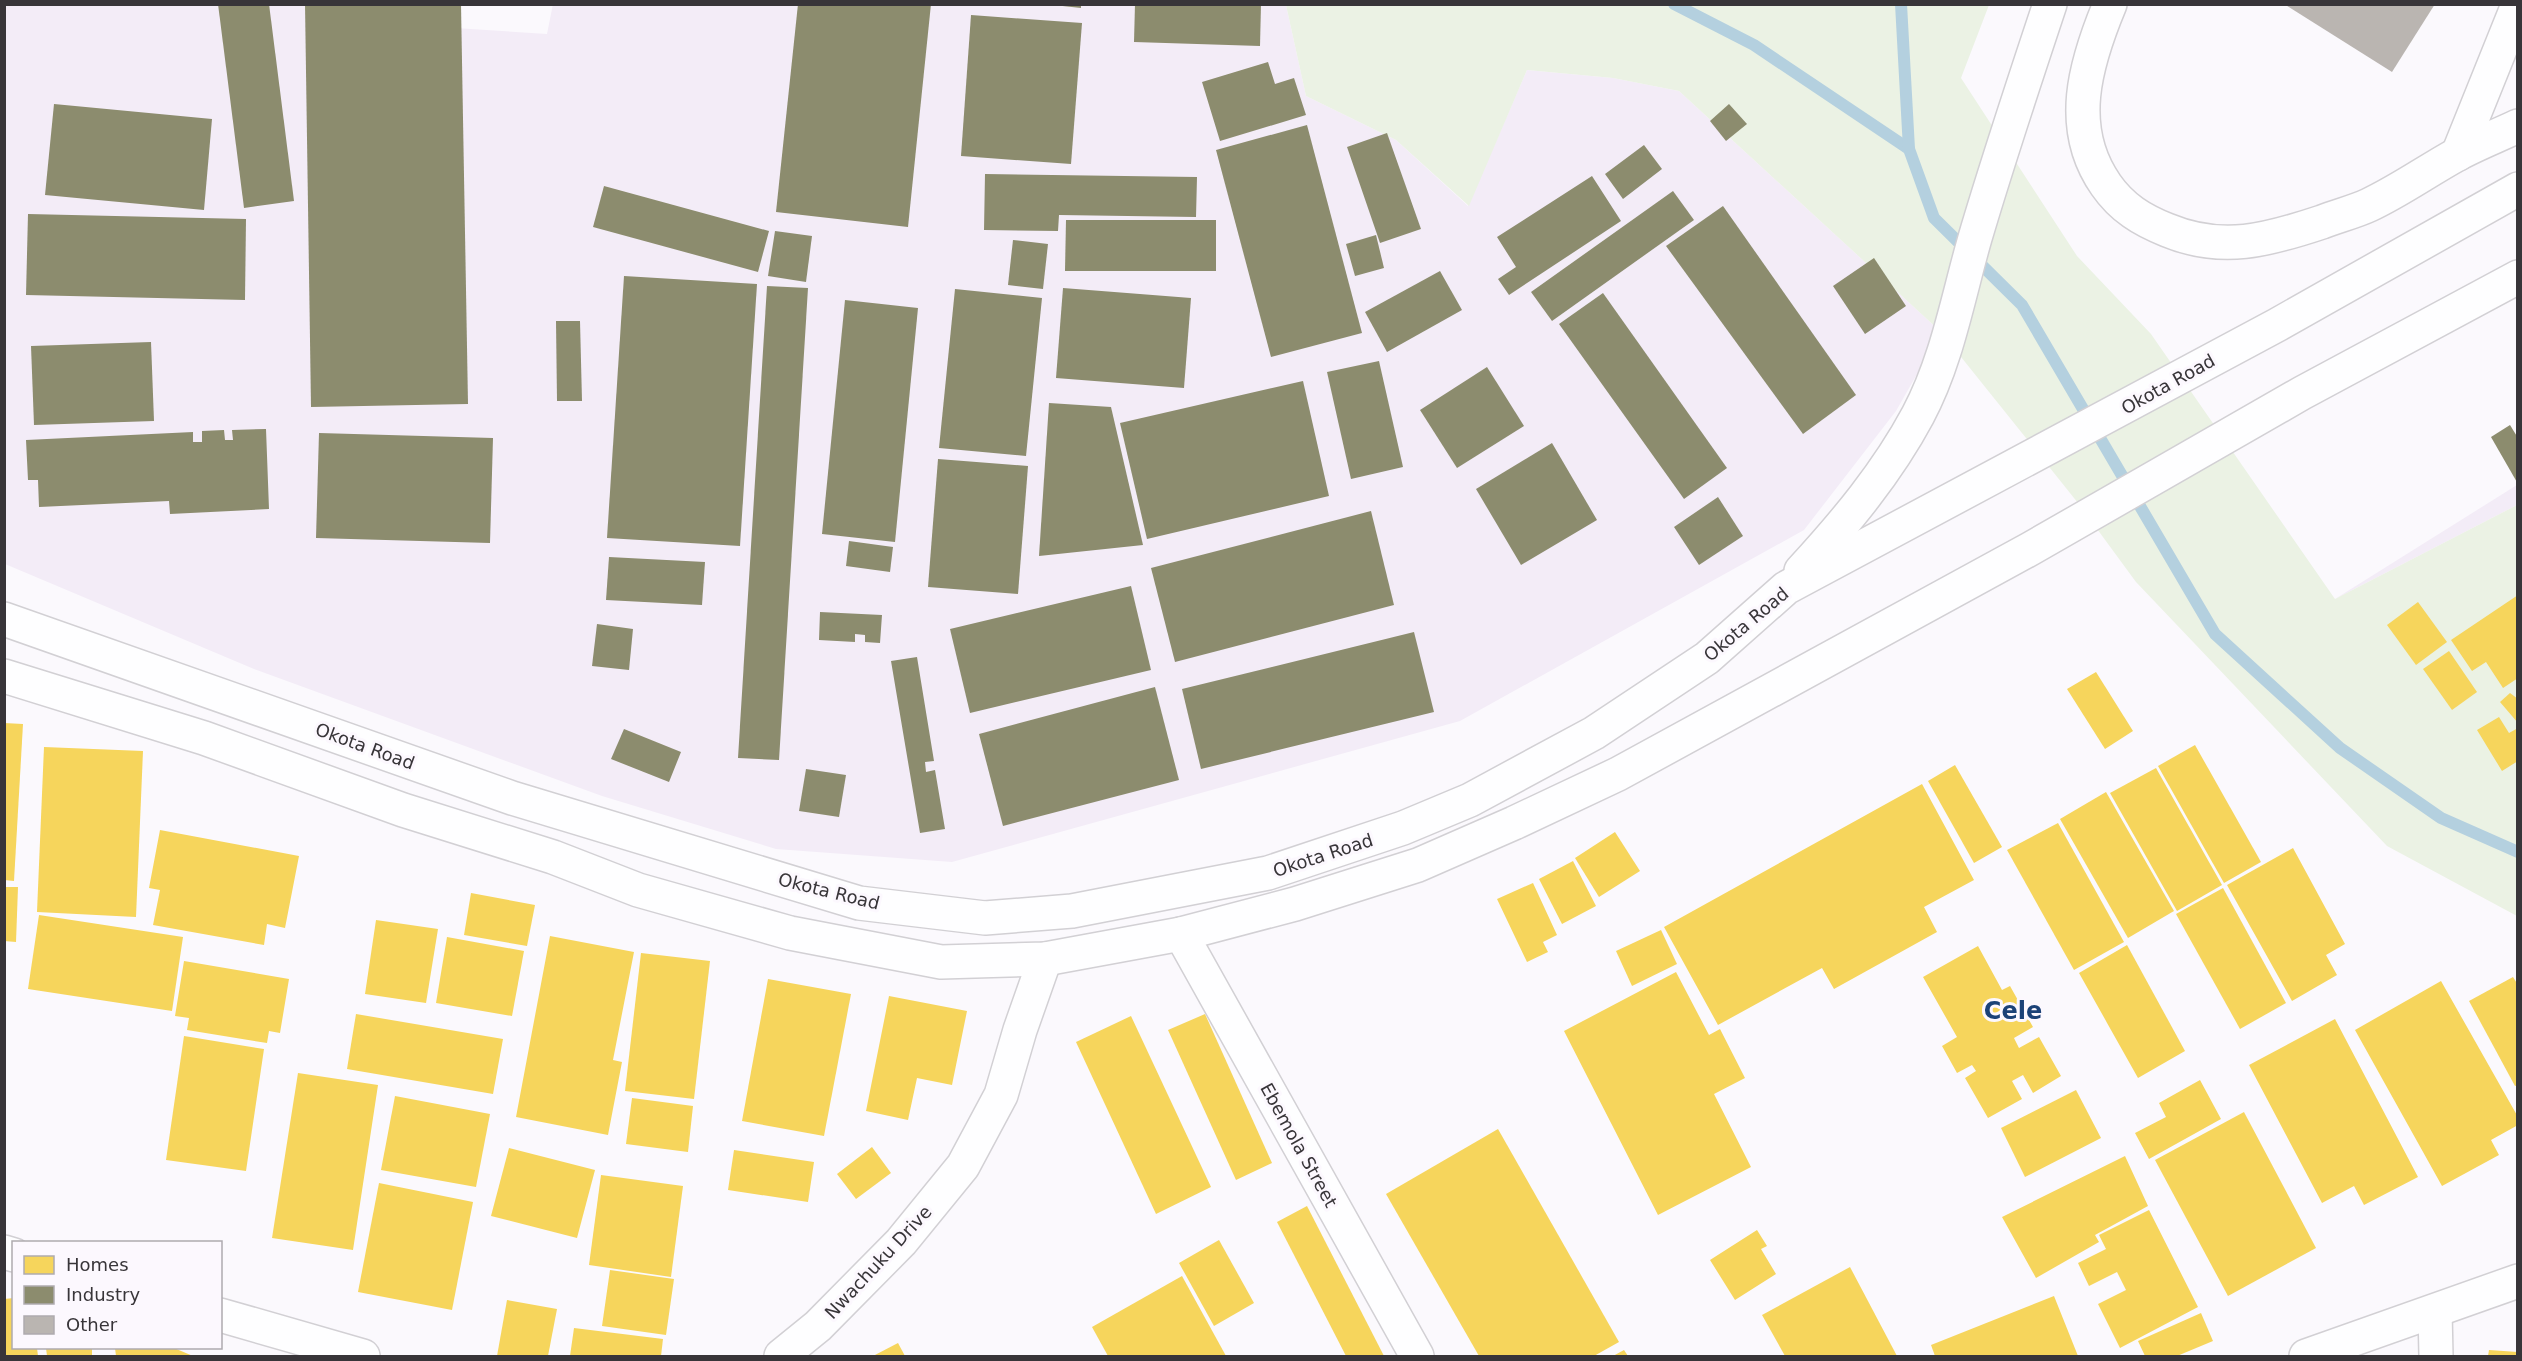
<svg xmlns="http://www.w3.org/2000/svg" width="2522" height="1361" viewBox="0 0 2522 1361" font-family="'DejaVu Sans',sans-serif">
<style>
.built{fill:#f3ecf7}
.green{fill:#ebf2e4}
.homes{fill:#f6d55c}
.industry{fill:#8c8c6e}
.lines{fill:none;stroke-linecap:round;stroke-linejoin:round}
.stream{stroke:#b4d0df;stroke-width:12}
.building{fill:#bab5b1}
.minor-casing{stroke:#d2d0d4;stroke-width:36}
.major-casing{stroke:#d2d0d4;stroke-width:36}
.minor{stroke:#fefeff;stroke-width:33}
.major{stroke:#fefeff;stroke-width:33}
.labels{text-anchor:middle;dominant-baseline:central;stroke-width:6;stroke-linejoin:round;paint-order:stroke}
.street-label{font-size:18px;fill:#383539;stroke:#fcf8fe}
.district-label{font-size:24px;font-weight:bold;fill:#1b4277;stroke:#fcf8fe}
</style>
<rect width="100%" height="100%" fill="#fbf9fd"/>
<g class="built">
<path d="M 553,4 L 1286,5 L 1306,96 L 1396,140 L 1468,206 L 1527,70 L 1613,78 L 1679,91 L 1941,332 L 1896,411 L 1804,530 L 1460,721 L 952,862 L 776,849 L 602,796 L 254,669 L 5,564 L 4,5 L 393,5 L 392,24 L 547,34 Z"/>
<path d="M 2517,485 L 2517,505 L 2335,599 Z"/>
</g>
<path class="green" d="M 1286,5 L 1989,5 L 1961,78 L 2077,256 L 2151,334 L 2335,599 L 2517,505 L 2517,916 L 2387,846 L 2136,582 L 2078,503 L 1941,332 L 1679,91 L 1613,78 L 1527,70 L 1469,206 L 1396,140 L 1306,96 Z"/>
<g class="homes">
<path d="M 2518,595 L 2518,678 L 2503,688 L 2486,662 L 2472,671 L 2451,640 Z"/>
<path d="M 2418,602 L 2447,642 L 2416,665 L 2387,625 Z"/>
<path d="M 2449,651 L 2477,692 L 2452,710 L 2423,669 Z"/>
<path d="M 2096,672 L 2133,731 L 2105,749 L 2067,689 Z"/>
<path d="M 2510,693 L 2518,699 L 2518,723 L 2500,702 Z"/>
<path d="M 2499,717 L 2509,733 L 2518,728 L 2518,761 L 2502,771 L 2477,730 Z"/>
<path d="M 4,723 L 23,724 L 14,881 L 4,880 Z"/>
<path d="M 2195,745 L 2261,862 L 2224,883 L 2158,766 Z"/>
<path d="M 44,747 L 143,751 L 136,917 L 37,912 Z"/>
<path d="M 1955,765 L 2002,847 L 1974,863 L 1928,781 Z"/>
<path d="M 2156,768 L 2222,885 L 2177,911 L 2110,793 Z"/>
<path d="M 1922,784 L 1974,880 L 1924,907 L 1937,932 L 1834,989 L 1822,968 L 1718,1025 L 1664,927 Z"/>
<path d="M 2106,792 L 2174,911 L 2128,938 L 2060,819 Z"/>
<path d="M 2058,823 L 2124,942 L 2074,970 L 2007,850 Z"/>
<path d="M 160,830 L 299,856 L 285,928 L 267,924 L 264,945 L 153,925 L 160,890 L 149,888 Z"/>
<path d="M 1615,832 L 1640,871 L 1599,897 L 1575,858 Z"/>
<path d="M 2293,848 L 2345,944 L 2326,955 L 2337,975 L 2292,1001 L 2227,885 Z"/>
<path d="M 1573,861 L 1596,906 L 1562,924 L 1539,879 Z"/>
<path d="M 1533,883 L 1557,935 L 1543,942 L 1548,952 L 1527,962 L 1497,899 Z"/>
<path d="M 4,887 L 18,887 L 16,942 L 4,941 Z"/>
<path d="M 2223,888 L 2286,1003 L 2240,1029 L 2176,914 Z"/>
<path d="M 471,893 L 535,905 L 527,946 L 464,935 Z"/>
<path d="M 39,915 L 183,937 L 172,1011 L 28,989 Z"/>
<path d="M 376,920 L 438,929 L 426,1003 L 365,994 Z"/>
<path d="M 1661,930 L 1677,964 L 1632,986 L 1616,951 Z"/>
<path d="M 550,936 L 634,952 L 613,1060 L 622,1062 L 608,1135 L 516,1117 Z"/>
<path d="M 447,937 L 524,951 L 512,1016 L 436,1003 Z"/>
<path d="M 2127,945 L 2185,1051 L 2138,1078 L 2079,973 Z"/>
<path d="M 1978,946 L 2002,990 L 2010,986 L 2033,1027 L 2014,1038 L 2019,1048 L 2039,1037 L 2061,1076 L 2033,1093 L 2023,1075 L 2012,1081 L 2022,1099 L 1988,1118 L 1965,1078 L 1976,1071 L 1972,1065 L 1957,1073 L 1942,1046 L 1957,1037 L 1923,977 Z"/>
<path d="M 641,953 L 710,961 L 694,1099 L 625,1091 Z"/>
<path d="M 184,961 L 289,979 L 280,1033 L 269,1031 L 267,1043 L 187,1030 L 189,1018 L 175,1016 Z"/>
<path d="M 1676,972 L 1709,1035 L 1720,1029 L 1745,1078 L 1714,1094 L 1751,1167 L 1658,1215 L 1564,1031 Z"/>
<path d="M 2513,977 L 2518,985 L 2518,1085 L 2515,1086 L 2469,1001 Z"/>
<path d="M 768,979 L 851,994 L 824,1136 L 742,1121 Z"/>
<path d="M 2441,981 L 2518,1117 L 2518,1125 L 2491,1140 L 2499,1155 L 2442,1186 L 2355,1030 Z"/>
<path d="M 889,996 L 967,1011 L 952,1085 L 917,1078 L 908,1120 L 866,1111 Z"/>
<path d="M 356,1014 L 503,1039 L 493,1094 L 347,1069 Z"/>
<path d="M 1205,1014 L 1272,1163 L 1236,1180 L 1168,1030 Z"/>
<path d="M 1131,1016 L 1211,1187 L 1156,1214 L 1076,1042 Z"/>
<path d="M 2335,1019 L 2418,1177 L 2364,1205 L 2354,1186 L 2322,1203 L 2249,1065 Z"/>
<path d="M 184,1036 L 264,1049 L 246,1171 L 166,1160 Z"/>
<path d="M 298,1073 L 378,1085 L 353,1250 L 272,1238 Z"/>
<path d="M 2200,1080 L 2221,1119 L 2149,1159 L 2135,1133 L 2166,1117 L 2159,1103 Z"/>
<path d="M 2076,1090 L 2101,1138 L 2025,1177 L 2001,1128 Z"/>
<path d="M 395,1096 L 490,1114 L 476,1187 L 381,1170 Z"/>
<path d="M 632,1098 L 693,1106 L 688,1152 L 626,1144 Z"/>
<path d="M 2244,1112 L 2316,1248 L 2228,1296 L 2155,1160 Z"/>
<path d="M 1498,1129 L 1619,1342 L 1594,1356 L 1479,1356 L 1386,1194 Z"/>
<path d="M 872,1147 L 891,1173 L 856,1199 L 837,1174 Z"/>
<path d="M 509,1148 L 595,1170 L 577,1238 L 491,1216 Z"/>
<path d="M 734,1150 L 814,1162 L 808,1202 L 728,1190 Z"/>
<path d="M 2125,1156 L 2148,1206 L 2095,1235 L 2099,1242 L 2036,1278 L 2002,1217 Z"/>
<path d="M 601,1175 L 683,1186 L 671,1277 L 589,1265 Z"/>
<path d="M 379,1183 L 473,1202 L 452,1310 L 358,1292 Z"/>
<path d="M 1307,1206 L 1384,1356 L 1346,1356 L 1277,1222 Z"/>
<path d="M 2149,1210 L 2198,1307 L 2120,1348 L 2098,1304 L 2126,1290 L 2117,1272 L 2089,1286 L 2078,1263 L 2106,1249 L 2099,1235 Z"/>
<path d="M 1757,1230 L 1767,1246 L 1761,1249 L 1776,1274 L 1735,1300 L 1710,1260 Z"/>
<path d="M 1219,1240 L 1254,1303 L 1214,1326 L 1179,1263 Z"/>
<path d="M 1850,1267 L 1897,1356 L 1785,1356 L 1762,1315 Z"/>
<path d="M 610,1270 L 674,1279 L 666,1335 L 602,1326 Z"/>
<path d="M 1182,1276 L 1226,1356 L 1108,1356 L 1092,1327 Z"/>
<path d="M 2054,1296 L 2078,1356 L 1935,1356 L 1931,1345 Z"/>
<path d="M 14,1298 L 14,1348 L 37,1348 L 38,1356 L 4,1356 L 4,1299 Z"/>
<path d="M 507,1300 L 557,1309 L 548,1356 L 497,1356 Z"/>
<path d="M 2201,1313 L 2213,1341 L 2177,1356 L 2145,1356 L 2138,1341 Z"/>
<path d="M 574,1328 L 663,1339 L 661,1356 L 570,1356 Z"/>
<path d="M 898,1343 L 905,1356 L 873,1356 Z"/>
<path d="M 46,1348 L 92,1348 L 92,1356 L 47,1356 Z"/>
<path d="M 115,1348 L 174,1348 L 193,1356 L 116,1356 Z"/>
<path d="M 1624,1350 L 1628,1356 L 1613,1356 Z"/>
<path d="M 2489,1350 L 2518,1352 L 2518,1356 L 2488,1356 Z"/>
</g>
<g class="industry">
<path d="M 218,4 L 269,4 L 294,201 L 244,208 Z"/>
<path d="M 305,4 L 461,4 L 468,404 L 311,407 Z"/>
<path d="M 798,4 L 931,4 L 908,227 L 776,212 Z"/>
<path d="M 1044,4 L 1081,4 L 1081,8 Z"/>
<path d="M 1135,4 L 1261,4 L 1260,46 L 1134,42 Z"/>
<path d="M 971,15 L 1082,23 L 1071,164 L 961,156 Z"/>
<path d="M 1268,62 L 1275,84 L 1294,78 L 1306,115 L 1220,141 L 1202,82 Z"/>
<path d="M 54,104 L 212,119 L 204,210 L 45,195 Z"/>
<path d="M 1729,104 L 1747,124 L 1726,141 L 1710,121 Z"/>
<path d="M 1307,125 L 1362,333 L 1271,357 L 1216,150 Z"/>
<path d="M 1387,133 L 1421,229 L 1380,243 L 1347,147 Z"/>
<path d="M 1644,145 L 1662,169 L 1623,199 L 1605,174 Z"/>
<path d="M 985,174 L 1197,177 L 1196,217 L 1059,215 L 1058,231 L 984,230 Z"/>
<path d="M 1592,176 L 1621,221 L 1509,295 L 1498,279 L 1516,267 L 1497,237 Z"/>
<path d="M 604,186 L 769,231 L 758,272 L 593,227 Z"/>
<path d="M 1673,191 L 1694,220 L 1552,321 L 1531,292 Z"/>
<path d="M 1723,206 L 1856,395 L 1803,434 L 1666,246 Z"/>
<path d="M 28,214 L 246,219 L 245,300 L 26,295 Z"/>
<path d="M 1066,220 L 1216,220 L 1216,271 L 1065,271 Z"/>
<path d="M 775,231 L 812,236 L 806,282 L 768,276 Z"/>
<path d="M 1376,235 L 1384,268 L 1355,276 L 1346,244 Z"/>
<path d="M 1013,240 L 1048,244 L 1043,289 L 1008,285 Z"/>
<path d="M 1874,258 L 1906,306 L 1865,334 L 1833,286 Z"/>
<path d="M 1440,271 L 1462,310 L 1387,352 L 1365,312 Z"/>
<path d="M 624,276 L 757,284 L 740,546 L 607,538 Z"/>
<path d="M 767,286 L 808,288 L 779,760 L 738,758 Z"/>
<path d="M 1063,288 L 1191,298 L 1184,388 L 1056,378 Z"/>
<path d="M 955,289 L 1042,298 L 1026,456 L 939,448 Z"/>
<path d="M 1603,293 L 1727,468 L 1684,499 L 1559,324 Z"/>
<path d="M 845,300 L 918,308 L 895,542 L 822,534 Z"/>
<path d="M 556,321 L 580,321 L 582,401 L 557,401 Z"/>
<path d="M 151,342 L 154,421 L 34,425 L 31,346 Z"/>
<path d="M 1379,361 L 1403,467 L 1351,479 L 1327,372 Z"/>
<path d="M 1487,367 L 1524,426 L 1457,468 L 1420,410 Z"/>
<path d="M 1303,381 L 1329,496 L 1147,539 L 1120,423 Z"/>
<path d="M 1049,403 L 1111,407 L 1143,545 L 1039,556 Z"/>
<path d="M 2510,425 L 2518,438 L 2518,484 L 2491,437 Z"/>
<path d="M 266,429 L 269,509 L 170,514 L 169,501 L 39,507 L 38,480 L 28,480 L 26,440 L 193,432 L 193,442 L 202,442 L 202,431 L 224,430 L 225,440 L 233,440 L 232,430 Z"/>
<path d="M 319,433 L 493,438 L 490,543 L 316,538 Z"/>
<path d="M 1552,443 L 1597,520 L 1521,565 L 1476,489 Z"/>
<path d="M 938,459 L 1028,466 L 1018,594 L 928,587 Z"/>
<path d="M 1718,497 L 1743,536 L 1699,565 L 1674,527 Z"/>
<path d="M 1371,511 L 1394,605 L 1175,662 L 1151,568 Z"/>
<path d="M 849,541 L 893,547 L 890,572 L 846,566 Z"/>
<path d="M 609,557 L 705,562 L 702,605 L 606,600 Z"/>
<path d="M 1131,586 L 1151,670 L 970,713 L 950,629 Z"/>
<path d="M 820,612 L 882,615 L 880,643 L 865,642 L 865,635 L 855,634 L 855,642 L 819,640 Z"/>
<path d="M 597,624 L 633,629 L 629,670 L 592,666 Z"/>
<path d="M 1414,632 L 1434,712 L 1201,769 L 1182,689 Z"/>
<path d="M 917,657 L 934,761 L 925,762 L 926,772 L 935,770 L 945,829 L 920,833 L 891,661 Z"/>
<path d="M 1155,687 L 1179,780 L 1003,826 L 979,734 Z"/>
<path d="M 624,729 L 681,752 L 669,782 L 611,759 Z"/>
<path d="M 806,769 L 846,775 L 839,817 L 799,811 Z"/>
</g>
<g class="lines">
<g class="stream">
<path d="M 1674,4 L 1754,45 L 1909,149"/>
<path d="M 1901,4 L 1909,149 L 1934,218 L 2022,305 L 2215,634 L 2340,748 L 2441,818 L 2518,852"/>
</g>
</g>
<path class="building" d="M 2284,4 L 2435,4 L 2392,72 Z"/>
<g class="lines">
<g class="minor-casing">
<g id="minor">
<path d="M 1181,934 L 1417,1356"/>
<path d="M 4,1252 L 14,1255"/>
<path d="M 2435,1311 L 2436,1356"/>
<path d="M 220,1315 L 363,1356"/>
<path d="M 781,1356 L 818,1326 L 901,1242 L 963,1166 L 1001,1095 L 1020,1030 L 1045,959"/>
<path d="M 2306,1356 L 2518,1281"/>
</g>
</g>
<g class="major-casing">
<g id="major">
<path d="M 2110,4 C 2085,64 2066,128 2106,185 C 2122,208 2142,220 2167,230 C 2222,253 2268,240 2322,222 C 2337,216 2354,212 2369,205 C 2399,191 2427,171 2456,155 C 2476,144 2497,136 2518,126"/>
<path d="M 2458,154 L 2518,5"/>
<path d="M 1801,571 C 1845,523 1887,473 1918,415 C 1947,361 1958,297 1975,238 C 1998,160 2024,82 2050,4"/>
<path d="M 4,619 L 512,798 L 859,903 L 985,918 L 1072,911 L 1268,873 L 1403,828 L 1470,800 L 1594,733 L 1707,658 L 1786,588 L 2277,325 L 2518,189"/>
<path d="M 4,676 L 204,738 L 403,810 L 553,857 L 638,890 L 790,933 L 941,962 L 1045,959 L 1181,934 L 1295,904 L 1418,865 L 1514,823 L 1618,774 L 2030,549 L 2302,393 L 2518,277"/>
</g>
</g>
<use href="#minor" class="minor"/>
<use href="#major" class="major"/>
</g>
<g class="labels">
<g class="street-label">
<text transform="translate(2168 384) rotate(-29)">Okota Road</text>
<text transform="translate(1746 624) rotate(-40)">Okota Road</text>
<text transform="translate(365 746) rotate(20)">Okota Road</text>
<text transform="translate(1323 855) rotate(-18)">Okota Road</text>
<text transform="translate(829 891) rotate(14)">Okota Road</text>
<text transform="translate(1299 1145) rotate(61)">Ebemola Street</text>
<text transform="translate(878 1262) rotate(-47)">Nwachuku Drive</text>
</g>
<g class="district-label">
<text x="2013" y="1011">Cele</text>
</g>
</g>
<rect width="2522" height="1361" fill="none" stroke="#383539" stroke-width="12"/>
<rect x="12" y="1241" width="210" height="108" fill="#fcf8fe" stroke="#aeaaaf" stroke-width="1.5"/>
<rect x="24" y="1256" width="30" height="18" fill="#f6d55c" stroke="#aeaaaf" stroke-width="1.5"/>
<text x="66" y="1271" font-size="18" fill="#383539">Homes</text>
<rect x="24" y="1286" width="30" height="18" fill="#8c8c6e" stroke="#aeaaaf" stroke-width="1.5"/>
<text x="66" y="1301" font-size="18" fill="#383539">Industry</text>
<rect x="24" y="1316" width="30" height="18" fill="#bab5b1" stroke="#aeaaaf" stroke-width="1.5"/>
<text x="66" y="1331" font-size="18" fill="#383539">Other</text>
</svg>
